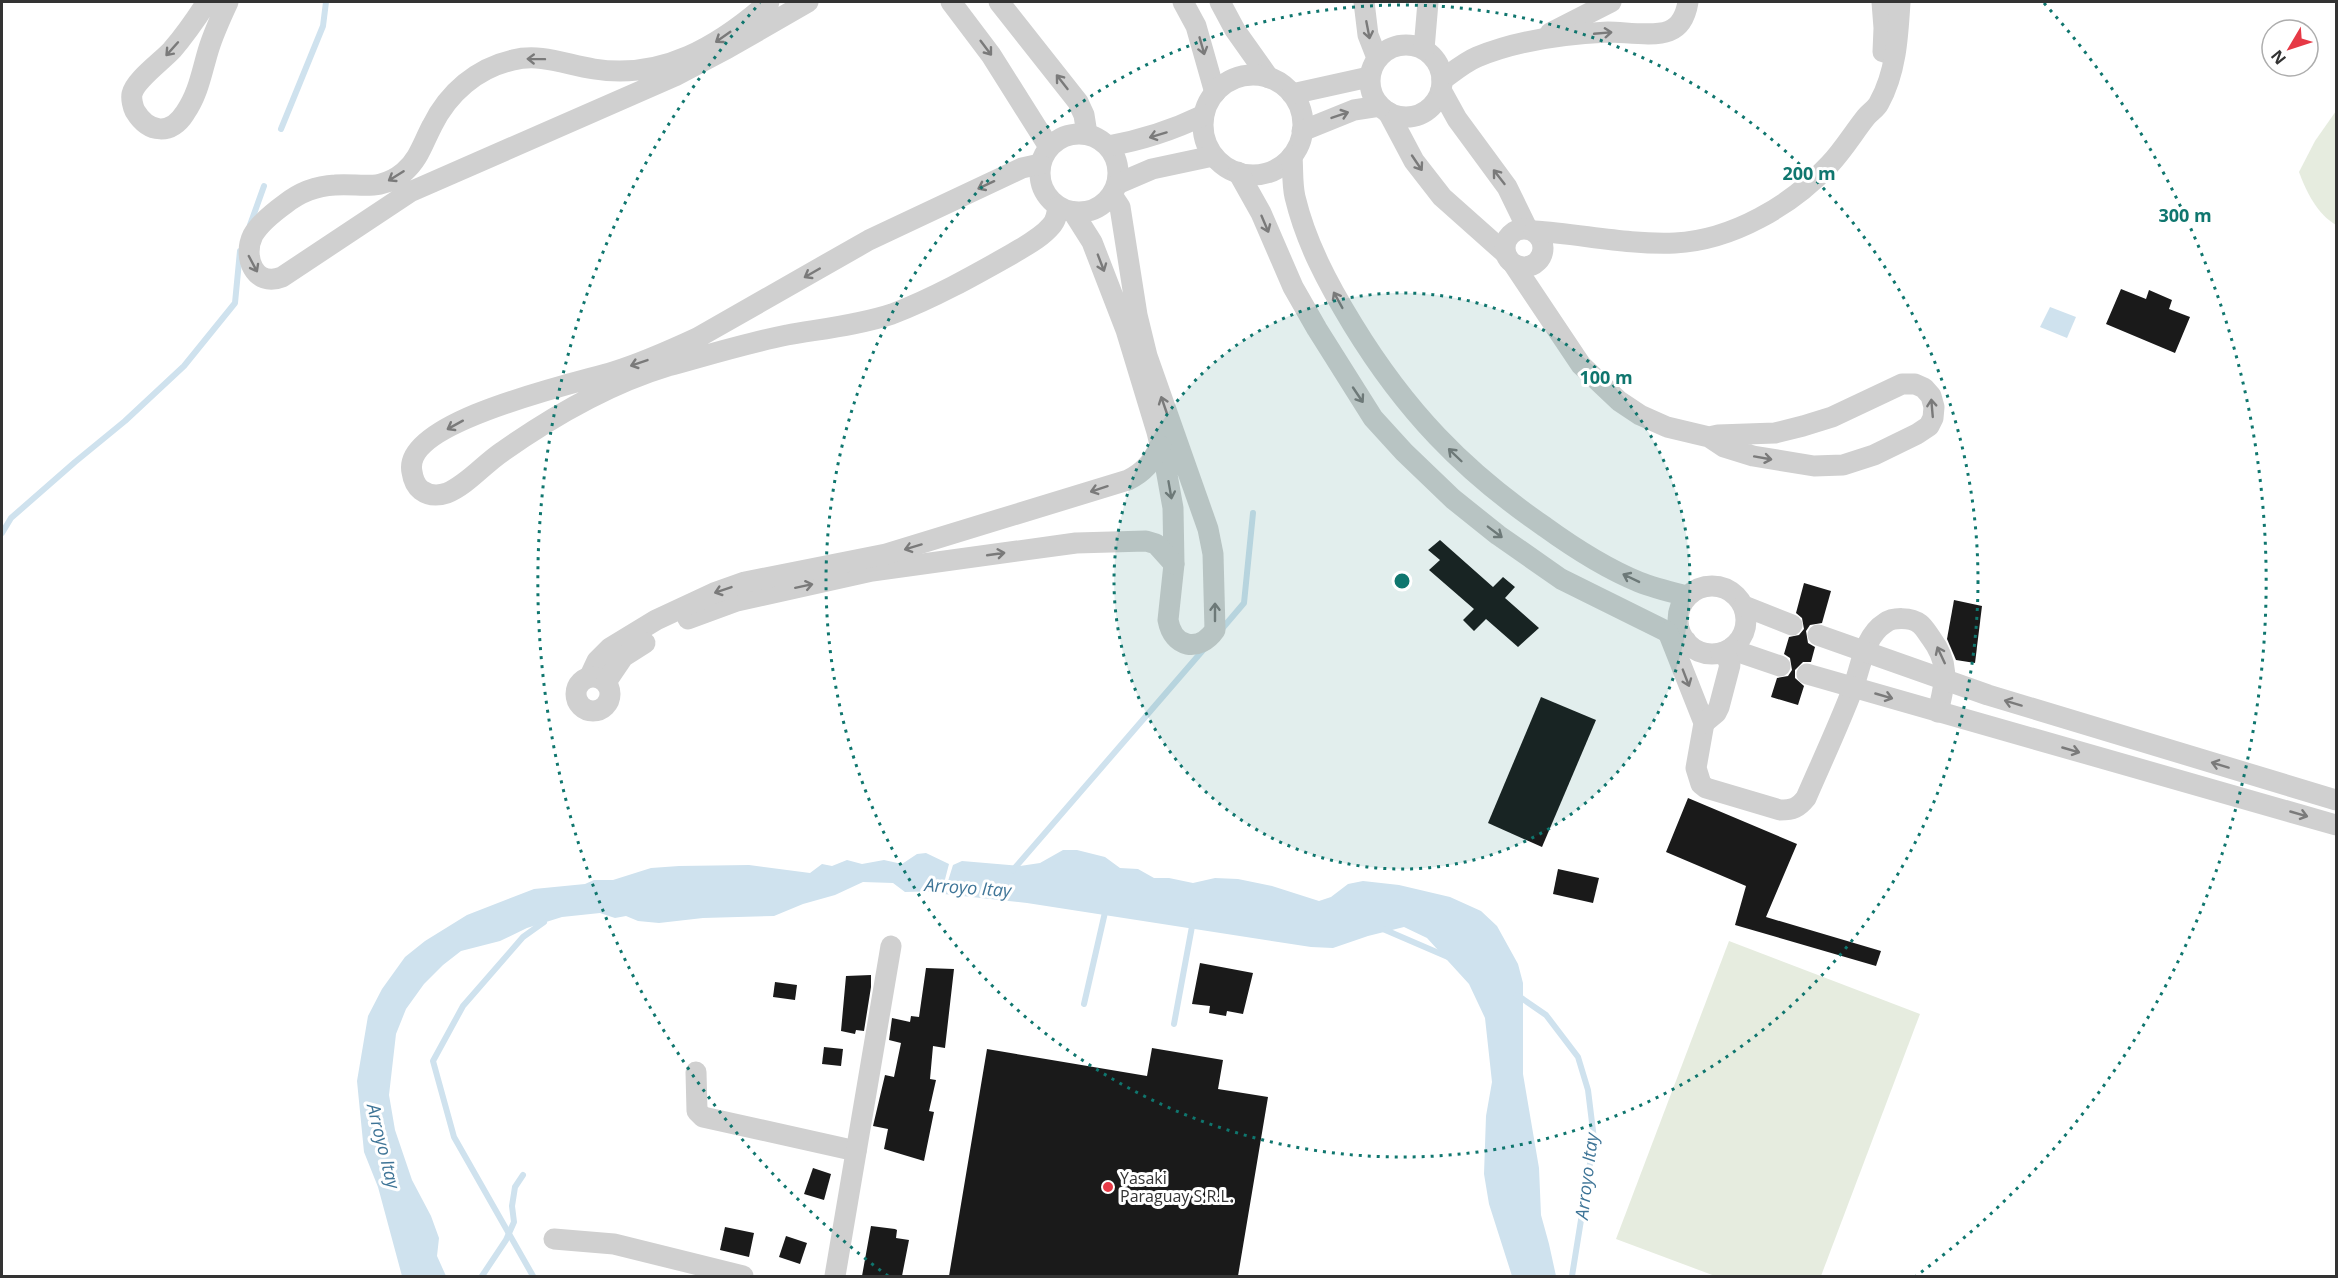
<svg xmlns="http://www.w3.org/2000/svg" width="2338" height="1278" viewBox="0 0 2338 1278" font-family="'Open Sans',sans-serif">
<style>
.green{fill:#e6ecdf}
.water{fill:#cfe2ee}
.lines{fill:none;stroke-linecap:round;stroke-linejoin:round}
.stream{stroke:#cfe2ee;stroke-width:6}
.building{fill:#1a1a1a}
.minor{stroke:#d0d0d0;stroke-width:21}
.oneway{stroke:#7a7a7a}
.ring{fill:none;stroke:#0f766e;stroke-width:3;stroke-dasharray:3 6}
.poi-dot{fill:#e63946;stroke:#fff;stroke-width:2}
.labels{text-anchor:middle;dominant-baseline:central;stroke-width:6;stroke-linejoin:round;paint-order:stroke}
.poi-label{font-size:16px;fill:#333;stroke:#fff;text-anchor:start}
.water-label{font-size:18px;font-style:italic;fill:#3f7597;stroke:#fff}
.centre{fill:#0f766e;stroke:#fff;stroke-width:3}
.ring-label{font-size:18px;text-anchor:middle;font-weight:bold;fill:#0f766e;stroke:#fff;stroke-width:6;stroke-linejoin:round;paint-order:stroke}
</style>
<rect width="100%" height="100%" fill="#fff"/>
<g class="green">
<path d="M 2336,111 L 2336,225 C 2317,214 2306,191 2299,172 L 2315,141 Z"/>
<path d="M 1729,941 L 1920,1014 L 1821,1276 L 1715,1276 L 1616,1239 Z"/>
</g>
<g class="water">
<path d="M 2050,307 L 2076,317 L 2067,338 L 2040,327 Z"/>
<path d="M 1063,850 L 1077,850 L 1105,857 L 1120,868 L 1138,869 L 1154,878 L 1169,878 L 1193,883 L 1215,878 L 1238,879 L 1272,886 L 1319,901 L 1331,897 L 1348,884 L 1363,881 L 1399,885 L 1450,897 L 1481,911 L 1497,926 L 1518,964 L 1523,983 L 1523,1074 L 1539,1168 L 1541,1215 L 1549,1244 L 1556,1276 L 1512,1276 L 1489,1204 L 1484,1174 L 1486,1116 L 1492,1082 L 1485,1018 L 1469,984 L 1427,938 L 1404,927 L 1368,936 L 1333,948 L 1311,947 L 1027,903 L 944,894 L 953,865 L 962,861 L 1020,866 L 1040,863 Z"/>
<path d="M 926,853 L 949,864 L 942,891 L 905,892 L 893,883 L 863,882 L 835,895 L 803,904 L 774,916 L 703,918 L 659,923 L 638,921 L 626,916 L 615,918 L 600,913 L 562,917 L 527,928 L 500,941 L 461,951 L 443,965 L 424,984 L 406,1009 L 396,1034 L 389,1095 L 395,1130 L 412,1180 L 431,1216 L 439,1238 L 437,1256 L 446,1276 L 402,1276 L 378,1187 L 364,1152 L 357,1081 L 368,1016 L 382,989 L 405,957 L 425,941 L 467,915 L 534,889 L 585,884 L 594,880 L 613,880 L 651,868 L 679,866 L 749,865 L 810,873 L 822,864 L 832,866 L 847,860 L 862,864 L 884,860 L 902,864 L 917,854 Z"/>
</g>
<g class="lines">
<g class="stream">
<path d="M 281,129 L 323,26 L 326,2"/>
<path d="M 250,225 L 264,186"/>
<path d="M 2,533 L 11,518 L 75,462 L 125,421 L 184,366 L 235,303 L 240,251"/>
<path d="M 1221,630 L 1244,603 L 1253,513"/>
<path d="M 1013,870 L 1204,649"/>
<path d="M 1383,929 L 1448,957"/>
<path d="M 1517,995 L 1546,1015 L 1578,1057 L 1588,1090 L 1594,1139 L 1572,1276"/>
<path d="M 1084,1004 L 1106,908"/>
<path d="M 1174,1024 L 1193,921"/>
<path d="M 482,1276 L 506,1240 L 514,1222 L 512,1206 L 515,1187 L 523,1175"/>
<path d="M 533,1276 L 454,1137 L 433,1061 L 463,1006 L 523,937 L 544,922"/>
</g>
</g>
<g class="building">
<path d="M 2121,289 L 2146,299 L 2149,290 L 2172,300 L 2169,309 L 2190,317 L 2175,353 L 2106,324 Z"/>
<path d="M 1440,540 L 1493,587 L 1503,577 L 1515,587 L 1505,598 L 1539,628 L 1518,647 L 1486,619 L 1474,631 L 1463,620 L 1474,609 L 1429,570 L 1440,560 L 1428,550 Z"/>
<path d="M 1804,583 L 1831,591 L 1822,623 L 1810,625 L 1806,631 L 1808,643 L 1815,647 L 1811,662 L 1803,662 L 1795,670 L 1795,678 L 1804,686 L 1798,705 L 1771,697 L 1777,678 L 1788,676 L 1792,670 L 1790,658 L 1784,654 L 1789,637 L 1799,635 L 1804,629 L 1802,618 L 1796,613 Z"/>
<path d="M 1954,600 L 1982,606 L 1975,663 L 1956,660 L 1947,639 Z"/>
<path d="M 1541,697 L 1596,720 L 1542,847 L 1488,823 Z"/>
<path d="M 1688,798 L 1797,844 L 1766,917 L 1881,951 L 1876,966 L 1735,925 L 1746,886 L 1666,852 Z"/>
<path d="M 1558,869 L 1599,878 L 1593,903 L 1553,894 Z"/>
<path d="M 1200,963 L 1253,973 L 1243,1014 L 1227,1011 L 1226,1016 L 1209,1013 L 1210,1006 L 1192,1004 Z"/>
<path d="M 926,968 L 954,969 L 945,1048 L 933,1046 L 930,1079 L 936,1080 L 929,1111 L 934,1112 L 924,1161 L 884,1149 L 888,1129 L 873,1126 L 885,1075 L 894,1077 L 901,1043 L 889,1040 L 892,1018 L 910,1022 L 911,1016 L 919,1017 Z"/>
<path d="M 871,975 L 871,987 L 864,1031 L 856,1030 L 855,1034 L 841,1031 L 846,976 Z"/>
<path d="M 775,982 L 797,985 L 795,1000 L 773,997 Z"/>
<path d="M 824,1047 L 843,1049 L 841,1066 L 822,1064 Z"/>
<path d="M 1152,1048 L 1223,1060 L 1218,1089 L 1268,1097 L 1238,1276 L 949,1276 L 987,1049 L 1147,1076 Z"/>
<path d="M 813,1168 L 831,1174 L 824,1200 L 804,1194 Z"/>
<path d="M 871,1226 L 895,1229 L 897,1230 L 896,1238 L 909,1240 L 902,1276 L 862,1276 Z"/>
<path d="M 725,1227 L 754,1233 L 749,1257 L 720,1250 Z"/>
<path d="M 786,1236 L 807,1243 L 800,1264 L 779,1257 Z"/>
</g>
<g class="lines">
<g class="minor">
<path d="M 207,2 C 196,19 185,35 172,50 C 162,61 135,80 132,94 C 131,99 133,107 135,111 C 149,134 171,135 185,113 C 199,93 202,70 209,48 C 214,32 221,17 228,2"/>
<path d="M 769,2 C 719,46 663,80 594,69 C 567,65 541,53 513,60 C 477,68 448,93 432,126 C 423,143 419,159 404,172 C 380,192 362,183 335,185 C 315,186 300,192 285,204 C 274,212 260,223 253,235 C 242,257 255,288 282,277 L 410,192 L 675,76 L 728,48 L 808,2"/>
<path d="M 951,2 L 991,55 L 1049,147"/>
<path d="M 999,2 L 1078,102 L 1084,115 L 1087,134"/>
<path d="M 1183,2 L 1196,26 L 1215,93"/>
<path d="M 1220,2 L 1235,30 L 1269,78"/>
<path d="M 1364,2 L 1368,35 L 1377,58"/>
<path d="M 1882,2 L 1884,28 L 1883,52"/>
<path d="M 1550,33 L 1611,2"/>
<circle cx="1406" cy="81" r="36"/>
<path d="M 1424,49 L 1428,2"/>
<circle cx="1253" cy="125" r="50"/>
<path d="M 1442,80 C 1453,72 1465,62 1477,57 C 1518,40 1564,34 1608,32 C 1625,32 1654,37 1669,31 C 1682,26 1686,14 1688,2"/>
<path d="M 1441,90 L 1457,119 L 1507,187 L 1527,228"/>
<path d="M 1292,94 L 1369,77"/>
<path d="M 1388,112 L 1414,161 L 1442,197 L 1505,253"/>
<path d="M 1302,131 L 1354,110 L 1380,106"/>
<circle cx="1079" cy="173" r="39"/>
<path d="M 1108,146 C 1143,140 1173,130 1204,115"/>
<path d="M 1292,156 C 1293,169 1292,184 1295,197 C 1306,243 1328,284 1353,325 C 1405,410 1462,470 1545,527 C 1574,548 1605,568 1639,582 C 1654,588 1671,592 1687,596"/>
<path d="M 1040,164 L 1022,168 L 869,240 L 697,338 C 669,351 642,363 613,372 C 577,383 401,421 412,472 C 413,479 416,486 421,490 C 429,496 438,496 447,493 C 467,485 484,464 502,452 C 553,416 608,384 668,366 C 708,355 747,343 787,335 C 821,329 859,325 892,314 C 934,298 973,276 1012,254 C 1025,246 1041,238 1051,226 C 1056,221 1057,214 1058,207"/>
<path d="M 1238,172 L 1261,213 L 1293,287 L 1317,329 L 1373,418 L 1404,452 L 1453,499 L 1498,535 L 1561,579 L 1686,641"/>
<path d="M 1117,184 L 1152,169 L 1213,156"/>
<path d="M 1073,212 L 1092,242 L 1126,330 L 1157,432 L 1166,469 L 1173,508 L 1174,564 L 1168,620 C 1173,648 1199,653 1215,630 L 1213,554 L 1208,529 L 1147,356 L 1137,315 L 1120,207 L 1112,195"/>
<circle cx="1524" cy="248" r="19"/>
<path d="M 1534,231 C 1581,234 1628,245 1675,243 C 1733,240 1792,205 1830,164 C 1844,149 1854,132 1866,117 C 1870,112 1876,109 1879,103 C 1896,73 1898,36 1900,2"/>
<path d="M 1514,265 L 1581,365 L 1619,401 L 1640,415 L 1667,427 L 1709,437 L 1724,447 L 1753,456 L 1814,466 L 1843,465 L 1874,455 L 1917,434 L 1929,426 L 1933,418 L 1934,407 L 1931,396 L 1924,388 L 1915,384 L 1902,384 L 1832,417 L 1803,426 L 1775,433 L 1718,435 L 1709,437"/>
<circle cx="1712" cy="620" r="34"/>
<path d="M 1744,606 L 1792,625"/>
<path d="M 688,619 L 737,601 L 872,571 L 1076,543 L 1146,541 L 1156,544 L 1174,564"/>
<path d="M 1668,632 L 1704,723 L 1696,768 L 1701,784 L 1706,788 L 1780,810 C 1793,810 1798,808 1806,798 C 1822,761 1839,725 1853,688 C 1861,667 1864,636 1885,623 C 1893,617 1911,617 1920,624 C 1924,627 1928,634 1931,638 C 1951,665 1945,682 1938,712"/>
<path d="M 1818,635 L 1988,695 L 2336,800"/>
<path d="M 1730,649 L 1780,666"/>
<path d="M 1807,674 L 2336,825"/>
<path d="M 590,676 L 597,661 L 610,648 L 656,620 L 714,593 L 745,582 L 886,554 L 1128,480 C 1145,472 1151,462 1161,446"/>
<circle cx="593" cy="694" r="17"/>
<path d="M 606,682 L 623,657 L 645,643"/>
<path d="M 1704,723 L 1716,713 L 1719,707 L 1730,665 L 1727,658 L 1721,653"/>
<path d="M 696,1072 L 697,1111 L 703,1117 L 856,1151"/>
<path d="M 554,1239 L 614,1244 L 743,1276"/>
<path d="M 835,1276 L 891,946"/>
</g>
</g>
<defs><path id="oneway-shaft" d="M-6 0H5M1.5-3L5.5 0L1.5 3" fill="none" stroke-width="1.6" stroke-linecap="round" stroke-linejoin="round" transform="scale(1.5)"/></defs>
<g class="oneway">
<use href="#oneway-shaft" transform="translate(1368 30) rotate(79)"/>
<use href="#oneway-shaft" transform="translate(1603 33) rotate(-5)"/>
<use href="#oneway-shaft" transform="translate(723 37) rotate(145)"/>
<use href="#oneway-shaft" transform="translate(1202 46) rotate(74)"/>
<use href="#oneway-shaft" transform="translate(986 48) rotate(53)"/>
<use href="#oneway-shaft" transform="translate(172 49) rotate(132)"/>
<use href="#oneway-shaft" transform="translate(536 59) rotate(-179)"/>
<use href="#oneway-shaft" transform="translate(1062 82) rotate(-128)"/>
<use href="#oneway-shaft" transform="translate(1340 115) rotate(-19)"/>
<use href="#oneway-shaft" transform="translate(1158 135) rotate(163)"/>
<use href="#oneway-shaft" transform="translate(1417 163) rotate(56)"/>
<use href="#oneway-shaft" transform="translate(396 176) rotate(148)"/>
<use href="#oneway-shaft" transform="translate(1499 177) rotate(-128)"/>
<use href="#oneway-shaft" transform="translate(986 185) rotate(155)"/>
<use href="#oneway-shaft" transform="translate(1265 224) rotate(67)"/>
<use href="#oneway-shaft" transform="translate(1101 263) rotate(69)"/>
<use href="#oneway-shaft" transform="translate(253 264) rotate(62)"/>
<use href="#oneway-shaft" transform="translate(812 273) rotate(150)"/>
<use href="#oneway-shaft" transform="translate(1338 300) rotate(-119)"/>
<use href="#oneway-shaft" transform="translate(639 363) rotate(161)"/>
<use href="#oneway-shaft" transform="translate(1358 395) rotate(56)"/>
<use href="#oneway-shaft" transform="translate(1164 405) rotate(-109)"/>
<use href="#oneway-shaft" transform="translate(1932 408) rotate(-95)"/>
<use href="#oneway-shaft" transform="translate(455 425) rotate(151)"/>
<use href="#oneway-shaft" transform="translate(1455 455) rotate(-136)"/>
<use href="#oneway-shaft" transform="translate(1763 458) rotate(10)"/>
<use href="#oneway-shaft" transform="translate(1099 489) rotate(162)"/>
<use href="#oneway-shaft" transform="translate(1170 490) rotate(80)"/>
<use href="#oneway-shaft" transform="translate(1495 532) rotate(37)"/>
<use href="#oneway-shaft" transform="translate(913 547) rotate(163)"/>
<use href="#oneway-shaft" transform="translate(996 554) rotate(-8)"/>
<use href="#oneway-shaft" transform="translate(1631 578) rotate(-154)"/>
<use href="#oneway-shaft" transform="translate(804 586) rotate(-12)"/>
<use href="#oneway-shaft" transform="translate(723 590) rotate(161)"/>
<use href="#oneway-shaft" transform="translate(1215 612) rotate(-90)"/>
<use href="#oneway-shaft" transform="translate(1941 655) rotate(-115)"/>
<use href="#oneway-shaft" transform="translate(1686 678) rotate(69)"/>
<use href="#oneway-shaft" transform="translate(1884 696) rotate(16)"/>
<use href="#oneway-shaft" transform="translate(2013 703) rotate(-163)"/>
<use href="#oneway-shaft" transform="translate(2071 750) rotate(16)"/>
<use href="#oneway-shaft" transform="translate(2220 765) rotate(-163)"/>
<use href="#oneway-shaft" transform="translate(2299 814) rotate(16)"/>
</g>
<circle cx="1402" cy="581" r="288" fill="#0f766e" fill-opacity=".12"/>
<g class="ring">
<circle cx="1402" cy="581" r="288"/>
<circle cx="1402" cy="581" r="576"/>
<path d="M888 1276A864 864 0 0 1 760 3M2044 3A864 864 0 0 1 1916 1276"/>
</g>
<circle class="poi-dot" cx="1108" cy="1187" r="6"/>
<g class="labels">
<g class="poi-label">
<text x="1120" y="1178">Yasaki<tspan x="1120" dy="18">Paraguay S.R.L.</tspan></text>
</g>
<g class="water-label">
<text transform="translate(968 887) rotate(4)">Arroyo Itay</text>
<text transform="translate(384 1146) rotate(76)">Arroyo Itay</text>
<text transform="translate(1586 1176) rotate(-83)">Arroyo Itay</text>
</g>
</g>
<circle cx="1402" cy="581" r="9" class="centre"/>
<g class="ring-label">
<text x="1809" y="180">200 m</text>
<text x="2185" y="222">300 m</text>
<text x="1606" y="384">100 m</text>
</g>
<rect width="2338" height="1278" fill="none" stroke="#333333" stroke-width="6"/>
<g transform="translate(2290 48) rotate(231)"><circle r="28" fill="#ffffff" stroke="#adadad" stroke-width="1.5"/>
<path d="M0-4.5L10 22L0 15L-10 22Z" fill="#e63946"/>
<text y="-9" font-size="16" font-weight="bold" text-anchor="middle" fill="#333333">N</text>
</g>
</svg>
